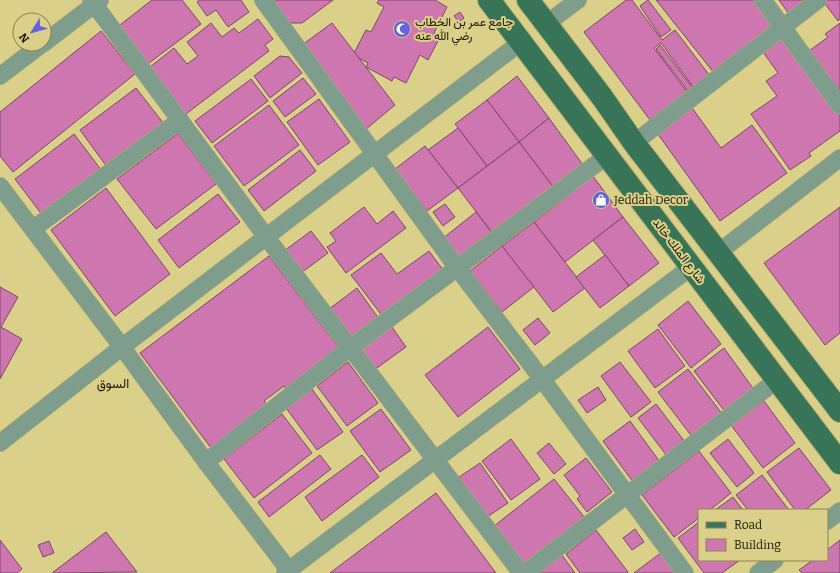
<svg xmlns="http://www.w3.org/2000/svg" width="840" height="573" viewBox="0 0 840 573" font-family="Bitter,Vazirmatn,serif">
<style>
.building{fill:#cd76b0;stroke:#7f476c}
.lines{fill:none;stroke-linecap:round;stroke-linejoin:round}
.minor-casing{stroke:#b7ae70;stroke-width:18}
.major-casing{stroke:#b7ae70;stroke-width:24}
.minor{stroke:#7f9d8d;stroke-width:17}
.major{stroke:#387457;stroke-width:22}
.labels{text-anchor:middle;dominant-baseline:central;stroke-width:4;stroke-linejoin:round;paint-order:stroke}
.poi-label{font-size:12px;fill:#191500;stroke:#dad089;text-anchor:start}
.street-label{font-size:12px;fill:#191500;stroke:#dad089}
.neighbourhood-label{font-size:13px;fill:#191500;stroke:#dad089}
</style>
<rect width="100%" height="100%" fill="#dad089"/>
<g class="building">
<path d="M 152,0 L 182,0 L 201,24 L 145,66 L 116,28 Z"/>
<path d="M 199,0 L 241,0 L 249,12 L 228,27 L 216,10 L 207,16 L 197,2 Z"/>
<path d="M 272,0 L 333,0 L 302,23 L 290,23 Z"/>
<path d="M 379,0 L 435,0 L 447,7 L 434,33 L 440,37 L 428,60 L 420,55 L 406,83 L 394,77 L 392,81 L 366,67 L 368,63 L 353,55 L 366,30 L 371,32 L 384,7 L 377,3 Z"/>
<path d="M 626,0 L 632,0 L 662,40 L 675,30 L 710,76 L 694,88 L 661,43 L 654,48 L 687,92 L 650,120 L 584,32 Z"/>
<path d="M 648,0 L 671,30 L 661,37 L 640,6 Z"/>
<path d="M 656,0 L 756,0 L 777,26 L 714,73 Z"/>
<path d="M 779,0 L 808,0 L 789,14 Z"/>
<path d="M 822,0 L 840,0 L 840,19 L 838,21 Z"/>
<path d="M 460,12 L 464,18 L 459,22 L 454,16 Z"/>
<path d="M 258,19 L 273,39 L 265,45 L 269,51 L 182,117 L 146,70 L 174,48 L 187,64 L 198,56 L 187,42 L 211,23 L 222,37 L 234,28 L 239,33 Z"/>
<path d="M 332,23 L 395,105 L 365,130 L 302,45 Z"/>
<path d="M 840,23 L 840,91 L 809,51 L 828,37 L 825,34 Z"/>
<path d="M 101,31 L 135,74 L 13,172 L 0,156 L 0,112 Z"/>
<path d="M 784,37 L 840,116 L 840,131 L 809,153 L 811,156 L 790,170 L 751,114 L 777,96 L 766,81 L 778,73 L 763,52 Z"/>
<path d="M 660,45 L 692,87 L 688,91 L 656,49 Z"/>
<path d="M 280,56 L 289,57 L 302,73 L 270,98 L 254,76 Z"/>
<path d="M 517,76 L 549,118 L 519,142 L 487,100 Z"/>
<path d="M 303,78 L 316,94 L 285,117 L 273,101 Z"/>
<path d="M 251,79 L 268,101 L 212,143 L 195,121 Z"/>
<path d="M 136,88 L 164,124 L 107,167 L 80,130 Z"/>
<path d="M 319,99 L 350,142 L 318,165 L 287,122 Z"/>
<path d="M 487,100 L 519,142 L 487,166 L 455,124 Z"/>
<path d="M 269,105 L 299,145 L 244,186 L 214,146 Z"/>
<path d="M 690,105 L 721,148 L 752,125 L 787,173 L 720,221 L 655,130 Z"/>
<path d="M 549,118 L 583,165 L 554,188 L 519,142 Z"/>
<path d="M 458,128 L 487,166 L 458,188 L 428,150 Z"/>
<path d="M 178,133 L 216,184 L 156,229 L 117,179 Z"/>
<path d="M 74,134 L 102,171 L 43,216 L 15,179 Z"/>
<path d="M 519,142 L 554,188 L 493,234 L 458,188 Z"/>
<path d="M 425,146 L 458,188 L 427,211 L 395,169 Z"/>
<path d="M 300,150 L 316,171 L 264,211 L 248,190 Z"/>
<path d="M 593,176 L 623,217 L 565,262 L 534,222 Z"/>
<path d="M 106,188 L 170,274 L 115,316 L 51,230 Z"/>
<path d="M 218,194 L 240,222 L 179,268 L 158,240 Z"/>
<path d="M 445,204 L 455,217 L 443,226 L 433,212 Z"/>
<path d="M 364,207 L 377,224 L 393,211 L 406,228 L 346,273 L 327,247 L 336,241 L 330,233 Z"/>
<path d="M 840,207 L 840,333 L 825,345 L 764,263 Z"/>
<path d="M 476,212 L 493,234 L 458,261 L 442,239 Z"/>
<path d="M 623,217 L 659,263 L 629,286 L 593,240 Z"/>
<path d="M 534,222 L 585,288 L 553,312 L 502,246 Z"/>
<path d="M 311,231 L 328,253 L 301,273 L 284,251 Z"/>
<path d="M 502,246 L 534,287 L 502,312 L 470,271 Z"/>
<path d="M 429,251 L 444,271 L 383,317 L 351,275 L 381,253 L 397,274 Z"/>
<path d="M 605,255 L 629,286 L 600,308 L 576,277 Z"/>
<path d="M 269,256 L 340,349 L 286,389 L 284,386 L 264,401 L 268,405 L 211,448 L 140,353 Z"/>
<path d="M 0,287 L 18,297 L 1,327 L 22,339 L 0,379 Z"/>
<path d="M 357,288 L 379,319 L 352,339 L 329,309 Z"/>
<path d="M 688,301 L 721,344 L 691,368 L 658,325 Z"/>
<path d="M 538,318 L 550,333 L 535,345 L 523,330 Z"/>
<path d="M 392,327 L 406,347 L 374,370 L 360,350 Z"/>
<path d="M 488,327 L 520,369 L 458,417 L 425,375 Z"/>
<path d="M 658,329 L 685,366 L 655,388 L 628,351 Z"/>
<path d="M 724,348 L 755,391 L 726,413 L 694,371 Z"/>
<path d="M 348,362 L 378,403 L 347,426 L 317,386 Z"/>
<path d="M 620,362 L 651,402 L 631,417 L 601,376 Z"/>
<path d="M 688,369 L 723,415 L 693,438 L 658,392 Z"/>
<path d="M 598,387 L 606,400 L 587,413 L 578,400 Z"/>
<path d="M 312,389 L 343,432 L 317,450 L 286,408 Z"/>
<path d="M 764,401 L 795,443 L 763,468 L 731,425 Z"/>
<path d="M 656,404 L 685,442 L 667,456 L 638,418 Z"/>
<path d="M 381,409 L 411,450 L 380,472 L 350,431 Z"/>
<path d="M 282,414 L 312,453 L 254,498 L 224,459 Z"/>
<path d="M 630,421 L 660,462 L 633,482 L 603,441 Z"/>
<path d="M 511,439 L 540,479 L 511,500 L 482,461 Z"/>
<path d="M 728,439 L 754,473 L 737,487 L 710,453 Z"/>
<path d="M 549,443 L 566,464 L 554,474 L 537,453 Z"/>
<path d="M 799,448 L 831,490 L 805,510 L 795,510 L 767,472 Z"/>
<path d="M 699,451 L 731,493 L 710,510 L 699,510 L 699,518 L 674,537 L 642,495 Z"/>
<path d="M 320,455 L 331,469 L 269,517 L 258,502 Z"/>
<path d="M 362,455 L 379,477 L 322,521 L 305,497 Z"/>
<path d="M 586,458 L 612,492 L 587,512 L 577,499 L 580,496 L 564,475 Z"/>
<path d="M 480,463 L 508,503 L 487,517 L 459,477 Z"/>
<path d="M 762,475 L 789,510 L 748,510 L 736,495 Z"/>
<path d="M 554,479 L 585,518 L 524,566 L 494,526 Z"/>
<path d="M 436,493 L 496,573 L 330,573 Z"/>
<path d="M 733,497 L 743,510 L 715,510 Z"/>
<path d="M 699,522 L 699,560 L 740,560 L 722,573 L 704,573 L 678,538 Z"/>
<path d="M 635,529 L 644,542 L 632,550 L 623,538 Z"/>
<path d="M 596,530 L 628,572 L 627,573 L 580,573 L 566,554 Z"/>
<path d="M 106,532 L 137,572 L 52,573 Z"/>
<path d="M 0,540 L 22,569 L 17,573 L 0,573 Z"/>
<path d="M 840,540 L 840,573 L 802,573 L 799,570 L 813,560 L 827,560 L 827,550 Z"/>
<path d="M 49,541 L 54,553 L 43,557 L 38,545 Z"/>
<path d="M 662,552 L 677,573 L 634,573 Z"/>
<path d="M 562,555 L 575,573 L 538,573 Z"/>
</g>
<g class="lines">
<g class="minor-casing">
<g id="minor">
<path d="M 91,0 L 267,238 L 521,573"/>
<path d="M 263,0 L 458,269 L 542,379 L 685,573"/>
<path d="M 763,0 L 840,106"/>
<path d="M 546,24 L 578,0"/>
<path d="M 44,43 L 100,0"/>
<path d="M 0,76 L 42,44"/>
<path d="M 634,143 L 818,0"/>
<path d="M 0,186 L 122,347 L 206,462 L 291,573"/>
<path d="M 33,229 L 180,120"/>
<path d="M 719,252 L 840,158"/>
<path d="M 0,443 L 122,347 L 521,42"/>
<path d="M 206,462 L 350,348 L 608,155"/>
<path d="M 827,521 L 840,511"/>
<path d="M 285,573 L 691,267"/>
<path d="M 525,573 L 777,380"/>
<path d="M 758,573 L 775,560"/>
</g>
</g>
<g class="major-casing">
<g id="major">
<path d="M 489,0 L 840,463"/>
<path d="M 528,0 L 602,97 L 634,143 L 840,411"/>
</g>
</g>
<use href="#minor" class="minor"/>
<use href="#major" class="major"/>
</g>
<defs>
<g id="mosque-disc" transform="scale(0.9)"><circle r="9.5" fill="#6762db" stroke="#dad089"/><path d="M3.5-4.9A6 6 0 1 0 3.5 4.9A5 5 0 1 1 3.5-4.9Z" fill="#fff"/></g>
<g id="shop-disc" transform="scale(0.9)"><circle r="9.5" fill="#6762db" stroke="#dad089"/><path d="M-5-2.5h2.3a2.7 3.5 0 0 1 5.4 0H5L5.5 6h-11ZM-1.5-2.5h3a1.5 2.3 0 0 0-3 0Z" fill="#fff"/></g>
</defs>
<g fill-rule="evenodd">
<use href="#mosque-disc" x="402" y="29"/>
<use href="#shop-disc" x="601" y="200"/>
</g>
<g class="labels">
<g class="poi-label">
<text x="415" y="22">جامع عمر بن الخطاب<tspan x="415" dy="14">رضي الله عنه</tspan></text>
<text x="614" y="200">Jeddah Decor</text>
</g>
<g class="street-label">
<text transform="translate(679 251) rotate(53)">شارع الملك خالد</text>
</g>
<g class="neighbourhood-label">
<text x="113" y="383">السوق</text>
</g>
</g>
<rect x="698" y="509" width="130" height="52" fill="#dad089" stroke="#8d8552"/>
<rect x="706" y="522" width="20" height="6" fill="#387457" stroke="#8d8552"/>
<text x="734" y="529" font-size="12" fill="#191500">Road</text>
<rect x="706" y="539" width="20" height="12" fill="#cd76b0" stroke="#8d8552"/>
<text x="734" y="549" font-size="12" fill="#191500">Building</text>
<g transform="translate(32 32) rotate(233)"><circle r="19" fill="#dad089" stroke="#8d8552"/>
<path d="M0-3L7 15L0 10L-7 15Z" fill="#6762db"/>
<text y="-6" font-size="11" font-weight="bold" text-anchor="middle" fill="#191500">N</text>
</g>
</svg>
